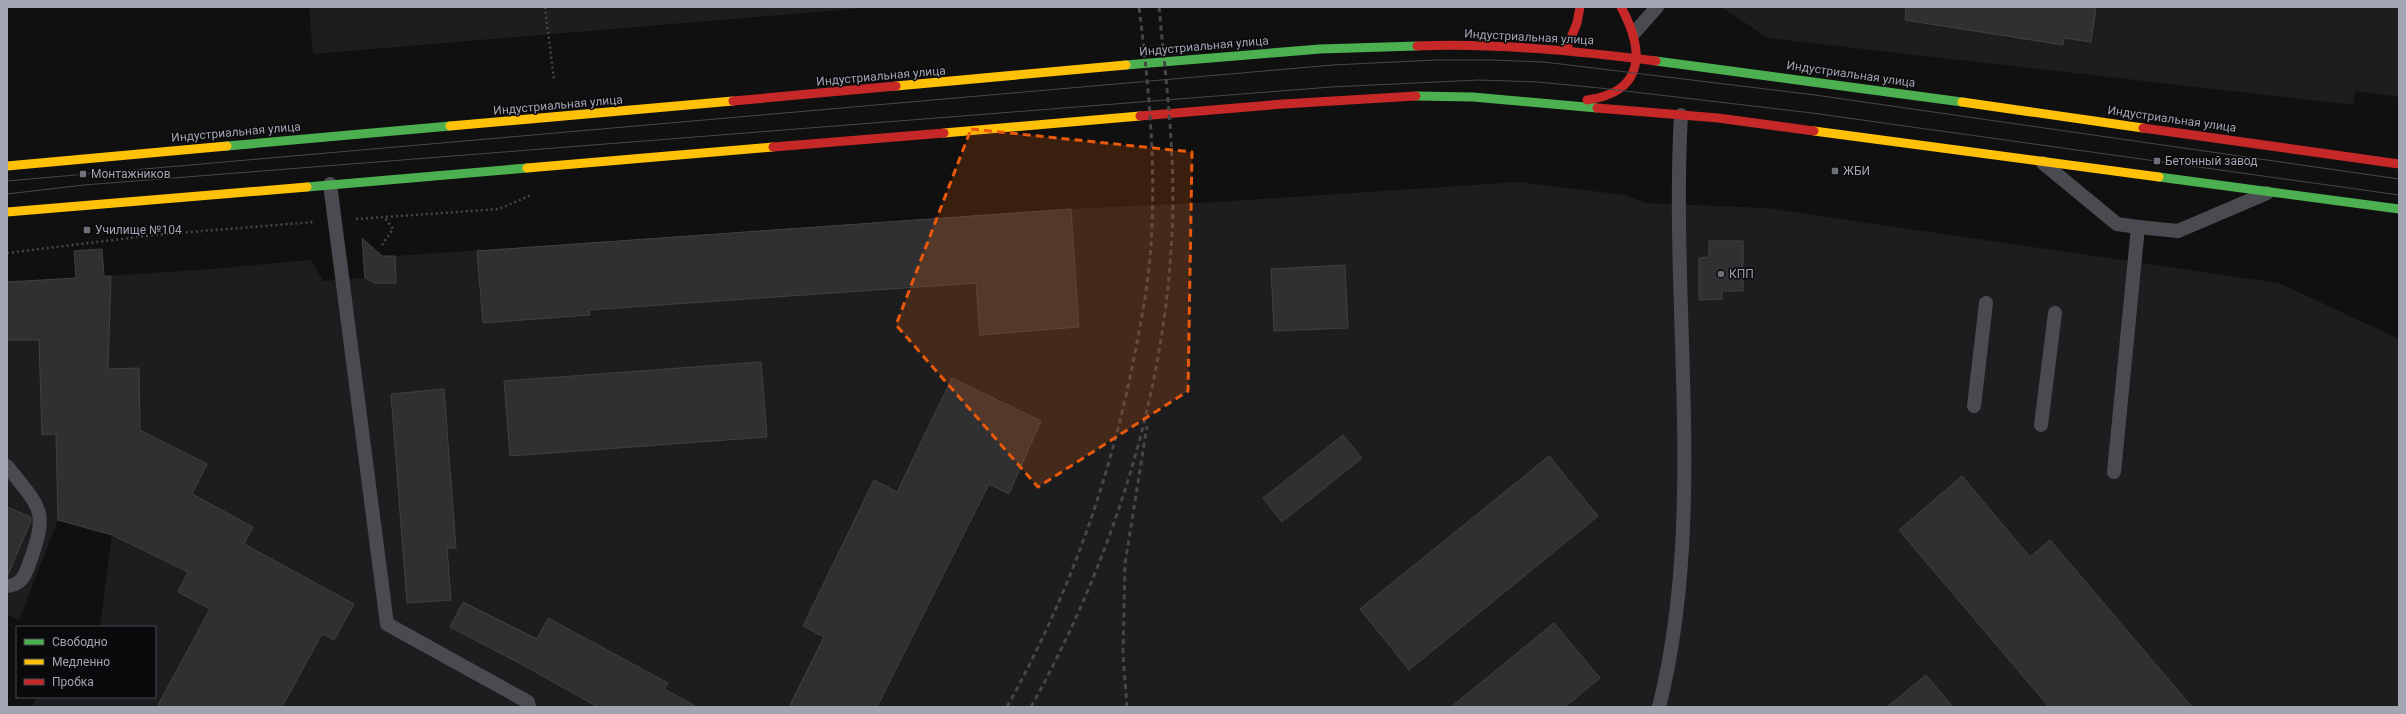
<svg xmlns="http://www.w3.org/2000/svg" width="2406" height="714" viewBox="0 0 2406 714" font-family="Roboto,sans-serif">
<style>
.built{fill:#1d1d1f}
.building{fill:#303033;stroke:#404044}
.lines{fill:none;stroke-linecap:round;stroke-linejoin:round}
.path{stroke:#46474a;stroke-width:2.5;stroke-dasharray:2 3;stroke-linecap:butt}
.lane{stroke:#4a4b50;stroke-width:14}
.fast{stroke:#4caf50;stroke-width:9}
.slow{stroke:#ffc107;stroke-width:9}
.jam{stroke:#c62828;stroke-width:9}
.tram{stroke:#464749;stroke-width:1}
.rail{stroke:#464749;stroke-width:3;stroke-dasharray:5 4;stroke-linecap:butt}
.marked{fill:#e8590c;fill-opacity:0.2;stroke:#e8590c;stroke-width:3;stroke-dasharray:8 5;stroke-linejoin:round}
.poi-dot{fill:#6e7179;stroke:#0a0a0c;stroke-width:1.5}
.labels{text-anchor:middle;dominant-baseline:central;stroke-width:3;stroke-linejoin:round;paint-order:stroke}
.street-label{font-size:12px;fill:#a1a5b1;stroke:#0a0a0c}
.poi-label{font-size:12px;fill:#a1a5b1;stroke:#0a0a0c;text-anchor:start}
</style>
<rect width="100%" height="100%" fill="#101010"/>
<g class="built">
<path d="M 309,7 L 876,7 L 313,54 Z"/>
<path d="M 1721,7 L 2399,7 L 2399,97 L 2356,91 L 2353,105 L 1768,38 Z"/>
<path d="M 1518,182 L 1625,195 L 1645,203 L 1766,208 L 2279,283 L 2399,339 L 2399,707 L 32,707 L 36,697 L 155,697 L 155,627 L 100,627 L 112,533 L 58,520 L 19,620 L 7,615 L 7,282 L 199,270 L 311,260 L 323,281 L 364,278 L 363,259 L 373,248 L 382,256 L 395,256 L 1071,209 L 1217,202 Z"/>
</g>
<g class="building">
<path d="M 1906,7 L 2096,7 L 2091,42 L 2064,38 L 2063,45 L 1905,20 Z"/>
<path d="M 1071,209 L 1079,327 L 980,335 L 976,283 L 589,310 L 590,315 L 483,323 L 477,251 Z"/>
<path d="M 362,238 L 382,256 L 395,256 L 396,283 L 375,283 L 365,278 Z"/>
<path d="M 1709,241 L 1743,241 L 1743,291 L 1722,291 L 1722,299 L 1699,300 L 1699,258 L 1709,257 Z"/>
<path d="M 102,249 L 104,276 L 111,276 L 108,369 L 139,368 L 140,430 L 207,464 L 192,494 L 253,527 L 244,544 L 354,604 L 334,640 L 322,634 L 282,707 L 157,707 L 210,609 L 178,592 L 188,572 L 112,535 L 58,520 L 56,434 L 42,435 L 39,340 L 7,340 L 7,282 L 76,278 L 74,251 Z"/>
<path d="M 1345,265 L 1348,328 L 1274,331 L 1271,269 Z"/>
<path d="M 761,362 L 767,437 L 510,456 L 504,381 Z"/>
<path d="M 952,378 L 1041,421 L 1009,494 L 989,484 L 877,707 L 789,707 L 824,637 L 803,626 L 874,480 L 897,492 Z"/>
<path d="M 444,389 L 456,548 L 447,548 L 451,600 L 407,603 L 391,394 Z"/>
<path d="M 1343,435 L 1362,458 L 1282,522 L 1263,498 Z"/>
<path d="M 1549,456 L 1598,516 L 1409,670 L 1360,609 Z"/>
<path d="M 1962,476 L 2030,557 L 2050,540 L 2192,707 L 2049,707 L 1899,530 Z"/>
<path d="M 7,507 L 31,517 L 31,521 L 7,577 Z"/>
<path d="M 463,602 L 537,639 L 548,618 L 668,683 L 664,689 L 697,707 L 598,707 L 523,665 L 450,627 Z"/>
<path d="M 1554,623 L 1600,678 L 1565,707 L 1451,707 Z"/>
<path d="M 1926,675 L 1953,707 L 1887,707 Z"/>
</g>
<g class="lines">
<g class="path">
<path d="M 545,7 L 554,80"/>
<path d="M 356,219 L 499,209 L 531,195"/>
<path d="M 382,245 L 393,229 L 385,218"/>
<path d="M 7,253 L 154,235 L 313,222"/>
</g>
<g class="lane">
<path d="M 1635,32 L 1657,7"/>
<path d="M 2043,163 L 2117,224 L 2138,227 L 2178,231 L 2267,193"/>
<path d="M 330,184 L 387,624 L 528,702 L 529,707"/>
<path d="M 1974,406 L 1986,303"/>
<path d="M 2041,425 L 2055,313"/>
<path d="M 7,466 C 41,509 49,510 29,564 C 25,576 21,585 7,586"/>
<path d="M 2114,472 L 2138,227"/>
<path d="M 1659,707 C 1707,517 1670,309 1681,115"/>
</g>
<g class="fast">
<path d="M 1656,61 L 1962,102"/>
<path d="M 1126,65 L 1320,49 L 1417,46"/>
<path d="M 1416,96 L 1473,97 L 1597,108"/>
<path d="M 227,146 L 450,126"/>
<path d="M 2159,177 L 2399,209"/>
<path d="M 307,187 L 527,168"/>
</g>
<g class="slow">
<path d="M 896,86 L 1126,65"/>
<path d="M 1962,102 L 2143,128"/>
<path d="M 450,126 L 733,101"/>
<path d="M 1814,131 L 2159,177"/>
<path d="M 944,133 L 1140,116"/>
<path d="M 7,166 L 227,146"/>
<path d="M 527,168 L 773,147"/>
<path d="M 7,212 L 307,187"/>
</g>
<g class="jam">
<path d="M 1417,46 C 1497,43 1577,51 1656,61"/>
<path d="M 1566,50 L 1577,23 L 1580,7"/>
<path d="M 1587,100 C 1645,92 1645,51 1621,7"/>
<path d="M 733,101 L 896,86"/>
<path d="M 1597,108 L 1718,118 L 1814,131"/>
<path d="M 1140,116 L 1283,104 L 1416,96"/>
<path d="M 2143,128 L 2399,164"/>
<path d="M 773,147 L 944,133"/>
</g>
<g class="tram">
<path d="M 7,181 L 1333,65 L 1435,60 L 1491,60 L 1544,62 L 1815,95 L 2399,179"/>
<path d="M 7,194 L 84,185 L 1331,87 L 1479,80 L 1538,82 L 1600,88 L 1812,113 L 2399,195"/>
</g>
<g class="rail">
<path d="M 1007,707 C 1068,597 1108,486 1133,363 C 1142,318 1151,271 1152,225 C 1155,152 1148,79 1139,7"/>
<path d="M 1031,707 C 1111,563 1165,397 1172,232 C 1176,157 1166,82 1159,7"/>
<path d="M 1127,707 L 1123,655 L 1125,564 L 1147,426"/>
</g>
</g>
<path class="marked" d="M 971,129 L 1192,152 L 1188,391 L 1038,487 L 896,325 Z"/>
<g class="poi-dot">
<rect x="2153" y="157" width="8" height="8" rx="2"/>
<rect x="1831" y="167" width="8" height="8" rx="2"/>
<rect x="79" y="170" width="8" height="8" rx="2"/>
<rect x="83" y="226" width="8" height="8" rx="2"/>
<circle cx="1721" cy="274" r="4"/>
</g>
<g class="labels">
<g class="street-label">
<text transform="translate(1529 37) rotate(3)">Индустриальная улица</text>
<text transform="translate(1204 46) rotate(-5)">Индустриальная улица</text>
<text transform="translate(1851 74) rotate(8)">Индустриальная улица</text>
<text transform="translate(881 76) rotate(-5)">Индустриальная улица</text>
<text transform="translate(558 105) rotate(-5)">Индустриальная улица</text>
<text transform="translate(2172 119) rotate(8)">Индустриальная улица</text>
<text transform="translate(236 132) rotate(-5)">Индустриальная улица</text>
</g>
<g class="poi-label">
<text x="2165" y="161">Бетонный завод</text>
<text x="1843" y="171">ЖБИ</text>
<text x="91" y="174">Монтажников</text>
<text x="95" y="230">Училище №104</text>
<text x="1729" y="274">КПП</text>
</g>
</g>
<rect width="2406" height="714" fill="none" stroke="#a1a5b1" stroke-width="16"/>
<rect x="16" y="626" width="140" height="72" fill="#0a0a0c" stroke="#46484e"/>
<rect x="24" y="639" width="20" height="6" fill="#4caf50" stroke="#46484e"/>
<text x="52" y="646" font-size="12" fill="#a1a5b1">Свободно</text>
<rect x="24" y="659" width="20" height="6" fill="#ffc107" stroke="#46484e"/>
<text x="52" y="666" font-size="12" fill="#a1a5b1">Медленно</text>
<rect x="24" y="679" width="20" height="6" fill="#c62828" stroke="#46484e"/>
<text x="52" y="686" font-size="12" fill="#a1a5b1">Пробка</text>
</svg>
